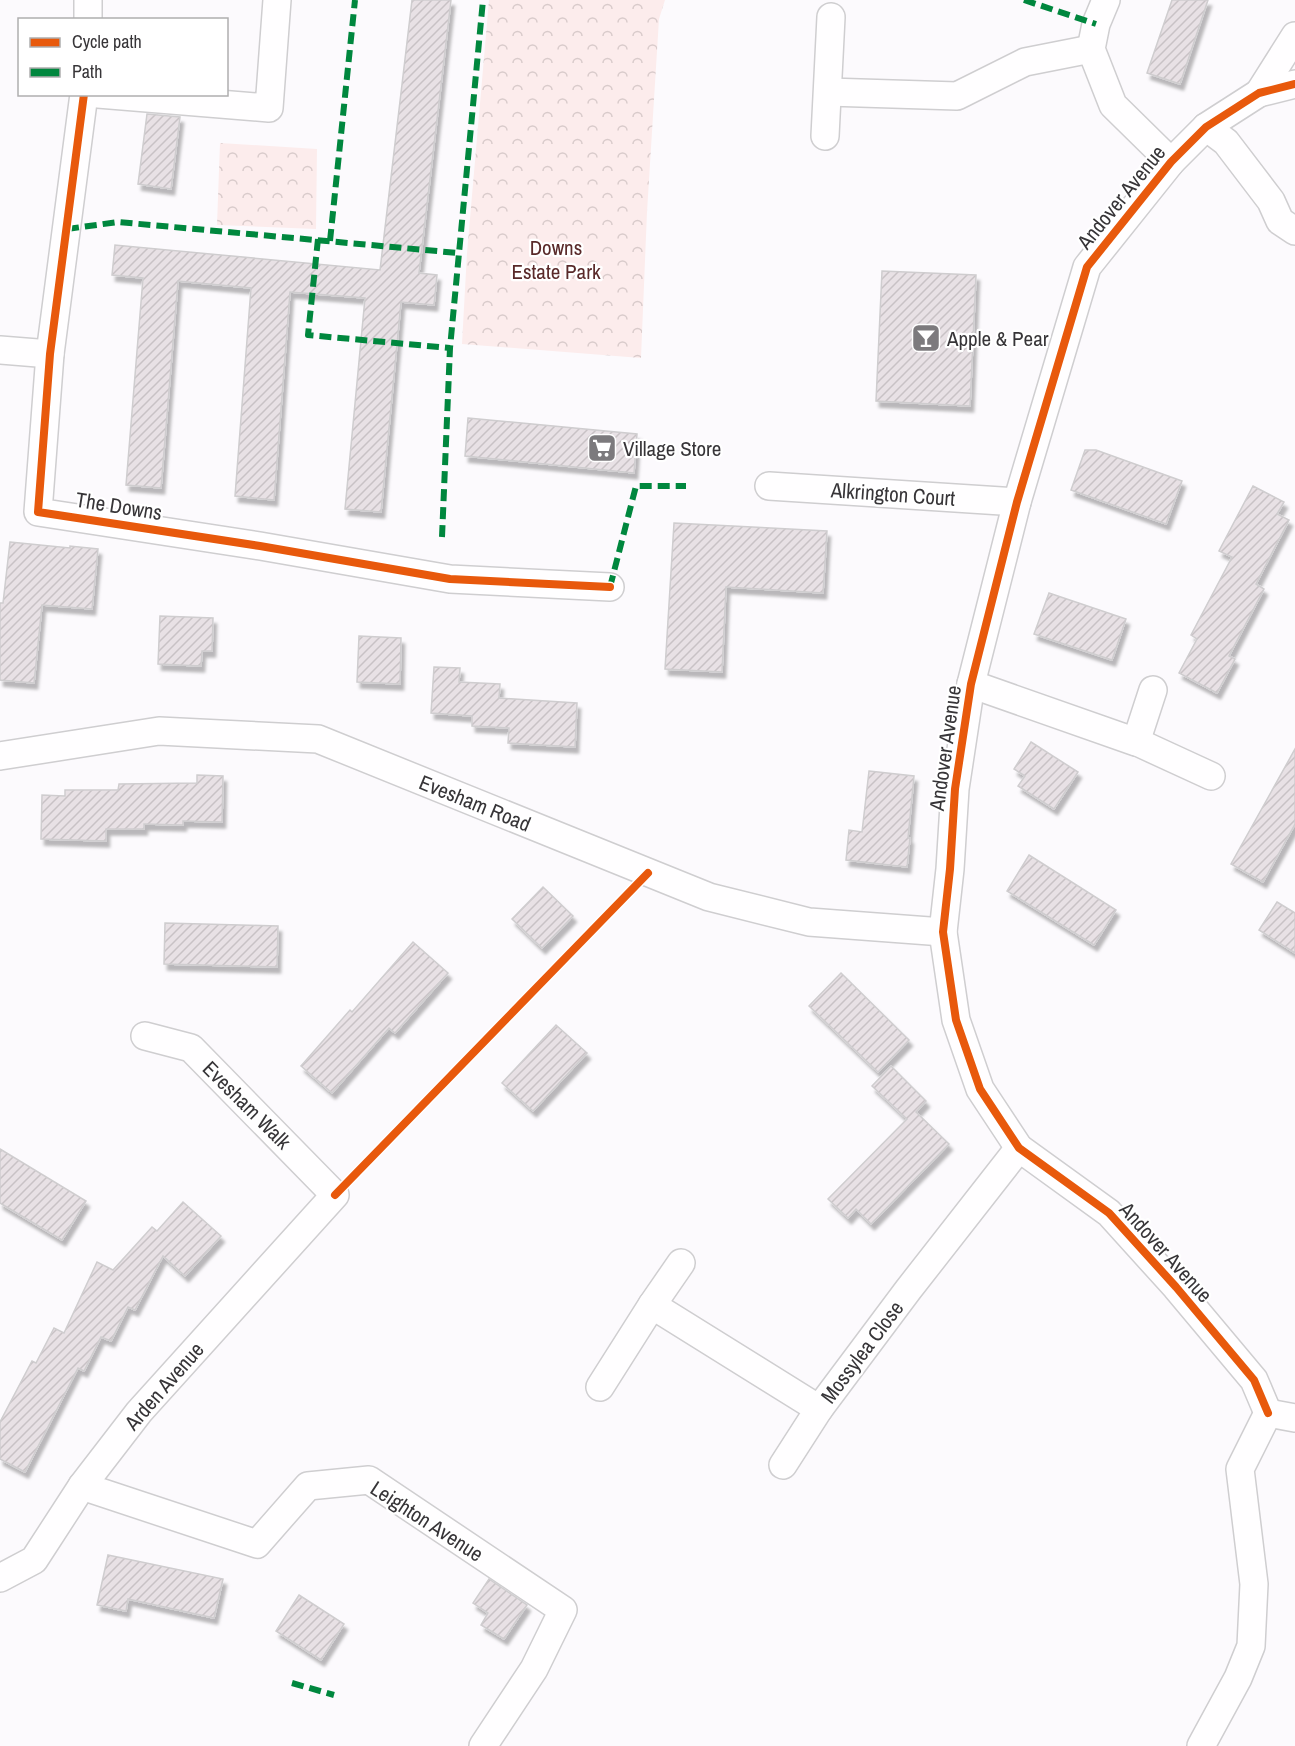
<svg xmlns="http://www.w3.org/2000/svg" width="1295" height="1746" viewBox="0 0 1295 1746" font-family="'Archivo Narrow',sans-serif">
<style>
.park{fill:url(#park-crowns)}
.building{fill:url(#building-hatch);stroke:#cfcdcf;stroke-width:1.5;filter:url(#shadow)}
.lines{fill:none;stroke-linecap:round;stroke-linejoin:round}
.street-casing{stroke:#cfced0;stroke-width:30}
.street{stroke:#fffeff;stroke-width:27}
.quiet{stroke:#00873e;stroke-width:6;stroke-dasharray:12 6;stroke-linecap:butt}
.cycleway-casing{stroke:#fff;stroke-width:11}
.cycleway{stroke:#e8590c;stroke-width:8}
.labels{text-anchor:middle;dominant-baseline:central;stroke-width:4.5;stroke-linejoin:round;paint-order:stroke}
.street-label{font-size:21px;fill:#373538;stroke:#fff}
.park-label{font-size:21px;fill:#592929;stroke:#fff}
.poi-label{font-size:21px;fill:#373538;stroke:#fff;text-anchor:start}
</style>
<defs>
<pattern id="park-crowns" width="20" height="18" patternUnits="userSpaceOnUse" patternTransform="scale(1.5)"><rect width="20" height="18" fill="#fcecec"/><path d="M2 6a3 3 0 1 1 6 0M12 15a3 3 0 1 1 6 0" fill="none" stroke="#d9cbcb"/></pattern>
<pattern id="building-hatch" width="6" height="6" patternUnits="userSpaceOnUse" patternTransform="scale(1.5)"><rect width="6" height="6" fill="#e8e1e5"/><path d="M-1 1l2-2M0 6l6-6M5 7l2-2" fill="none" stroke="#c8c2c5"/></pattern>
<filter id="shadow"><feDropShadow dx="3.5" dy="6" stdDeviation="1.5" flood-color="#0004"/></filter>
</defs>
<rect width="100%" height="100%" fill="#fcfafd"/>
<g class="park">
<path d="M 489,0 L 665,0 L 659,19 L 647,212 L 641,358 L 462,344 L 467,253 Z"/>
<path d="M 220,143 L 317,149 L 316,229 L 217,225 Z"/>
</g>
<g class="building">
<path d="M 412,0 L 451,0 L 419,273 L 437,275 L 434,305 L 401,302 L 381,512 L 345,509 L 365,298 L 290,292 L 274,500 L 235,496 L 251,288 L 178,281 L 161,488 L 126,485 L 143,278 L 112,275 L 115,245 L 380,270 Z"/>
<path d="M 1172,0 L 1208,0 L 1180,84 L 1147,73 Z"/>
<path d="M 147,114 L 180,117 L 171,189 L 138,184 Z"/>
<path d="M 882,271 L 976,275 L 970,406 L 876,401 Z"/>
<path d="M 468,418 L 637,434 L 634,473 L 465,456 Z"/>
<path d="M 1085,450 L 1096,450 L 1182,481 L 1166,524 L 1071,490 Z"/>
<path d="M 1253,486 L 1284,502 L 1277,514 L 1289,520 L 1256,584 L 1264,589 L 1229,656 L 1235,659 L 1217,693 L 1179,673 L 1197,639 L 1191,635 L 1232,557 L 1219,551 Z"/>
<path d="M 674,523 L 827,531 L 823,593 L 726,587 L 722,672 L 665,669 Z"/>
<path d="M 10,542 L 70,548 L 70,546 L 98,549 L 92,609 L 42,605 L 34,683 L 0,680 L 0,603 L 3,603 Z"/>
<path d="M 1049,593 L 1126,619 L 1112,660 L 1034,634 Z"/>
<path d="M 160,616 L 213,618 L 212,651 L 202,651 L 201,666 L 158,664 Z"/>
<path d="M 359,636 L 401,638 L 400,684 L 357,682 Z"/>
<path d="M 434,667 L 460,668 L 459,682 L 500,684 L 499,698 L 577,703 L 575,747 L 508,743 L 509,728 L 472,726 L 472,716 L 431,713 Z"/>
<path d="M 1031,742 L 1078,772 L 1054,809 L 1018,786 L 1025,776 L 1014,769 Z"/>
<path d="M 1295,749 L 1295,824 L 1263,882 L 1231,864 Z"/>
<path d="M 869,771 L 914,776 L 908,838 L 910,838 L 907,867 L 846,860 L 849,830 L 862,832 Z"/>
<path d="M 197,775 L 223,776 L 222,822 L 183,821 L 183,825 L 144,824 L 144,829 L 106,829 L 106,841 L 41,839 L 42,795 L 65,796 L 65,790 L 118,790 L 119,784 L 197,783 Z"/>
<path d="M 1029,855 L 1116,910 L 1094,945 L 1007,891 Z"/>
<path d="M 543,887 L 573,916 L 542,948 L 512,919 Z"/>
<path d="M 1277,902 L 1295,913 L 1295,953 L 1259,930 Z"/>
<path d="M 165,923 L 278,926 L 277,967 L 164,964 Z"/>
<path d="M 413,942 L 448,973 L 395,1033 L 389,1028 L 332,1093 L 301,1066 L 350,1010 L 352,1012 Z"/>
<path d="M 841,973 L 909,1040 L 878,1072 L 809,1006 Z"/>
<path d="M 556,1025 L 587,1053 L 533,1111 L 502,1083 Z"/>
<path d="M 891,1066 L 926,1101 L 916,1112 L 949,1144 L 871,1224 L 856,1209 L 848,1218 L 828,1199 L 907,1119 L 872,1086 Z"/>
<path d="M 0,1149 L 86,1201 L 62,1240 L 0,1203 Z"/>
<path d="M 183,1202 L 221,1236 L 185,1276 L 163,1256 L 135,1310 L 128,1307 L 111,1341 L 101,1337 L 84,1371 L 78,1368 L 25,1472 L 0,1459 L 0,1422 L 32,1361 L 36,1363 L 54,1328 L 64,1333 L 97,1262 L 113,1270 L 152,1227 L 157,1231 Z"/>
<path d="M 108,1555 L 223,1579 L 214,1618 L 128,1599 L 126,1611 L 97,1605 Z"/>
<path d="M 489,1579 L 527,1605 L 504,1639 L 481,1625 L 488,1613 L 473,1603 Z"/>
<path d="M 299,1595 L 344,1624 L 321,1660 L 276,1631 Z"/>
</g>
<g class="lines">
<g class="street-casing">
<g id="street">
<path d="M 1106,0 L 1096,24 L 1091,49 L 1113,105 L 1171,162"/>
<path d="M 88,20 L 88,0"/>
<path d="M 828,92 L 957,96 L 1025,62 L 1091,49"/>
<path d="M 1259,93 L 1295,36"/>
<path d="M 84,94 L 50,354 L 38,512 L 260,546 L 450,579 L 610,587"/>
<path d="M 98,94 L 269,108 L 277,0"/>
<path d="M 1206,127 L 1226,142 L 1271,201 L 1280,221 L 1295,231"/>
<path d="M 825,136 L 831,17"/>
<path d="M 0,350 L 50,354"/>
<path d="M 769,486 L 1017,502"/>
<path d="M 971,684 L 1136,742 L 1153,690"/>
<path d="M 1135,741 L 1211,776"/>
<path d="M 0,756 L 159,731 L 318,739 L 709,897 L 809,922 L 943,932"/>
<path d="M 652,1305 L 681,1263"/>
<path d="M 600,1387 L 652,1305 L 819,1409 L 908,1290 L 1019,1148"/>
<path d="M 1268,1413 L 1254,1380 L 1176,1287 L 1109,1213 L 1019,1148 L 980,1089 L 956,1020 L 943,932 L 950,869 L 955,789 L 971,684 L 1017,502 L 1087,267 L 1171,162 L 1206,127 L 1259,93 L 1295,84"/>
<path d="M 1268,1413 L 1295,1418"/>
<path d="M 783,1465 L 819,1409"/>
<path d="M 82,1486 L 257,1544 L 308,1486 L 369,1480 L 563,1610 L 534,1669 L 483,1746"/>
<path d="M 0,1578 L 34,1560 L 82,1486 L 139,1412 L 335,1195 L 191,1048 L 145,1036"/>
<path d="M 1201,1746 L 1238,1678 L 1251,1646 L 1254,1584 L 1240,1469 L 1268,1413"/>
</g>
</g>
<use href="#street" class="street"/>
<g class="quiet">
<path d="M 1024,0 L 1096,24"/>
<path d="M 67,229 L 118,222 L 458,253"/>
<path d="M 318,239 L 308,335 L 450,348"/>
<path d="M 330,241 L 355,0"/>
<path d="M 442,537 L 450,348 L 483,0"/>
<path d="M 610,587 L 636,486 L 686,486"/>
<path d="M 292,1683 L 334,1695"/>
</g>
<g class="cycleway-casing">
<g id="cycleway">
<path d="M 84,94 L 50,354 L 38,512 L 260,546 L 450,579 L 610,587"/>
<path d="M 335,1195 L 648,873"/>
<path d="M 1268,1413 L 1254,1380 L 1176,1287 L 1109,1213 L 1019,1148 L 980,1089 L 956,1020 L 943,932 L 950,869 L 955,789 L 971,684 L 1017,502 L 1087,267 L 1171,162 L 1206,127 L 1259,93 L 1295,84"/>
</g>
</g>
<use href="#cycleway" class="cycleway"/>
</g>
<defs>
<g id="bar-square" transform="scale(1.5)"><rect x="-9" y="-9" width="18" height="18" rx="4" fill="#7c7a7d" stroke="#fff"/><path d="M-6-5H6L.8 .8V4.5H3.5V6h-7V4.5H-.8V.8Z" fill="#fff"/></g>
<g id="supermarket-square" transform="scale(1.5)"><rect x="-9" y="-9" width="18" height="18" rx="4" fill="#7c7a7d" stroke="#fff"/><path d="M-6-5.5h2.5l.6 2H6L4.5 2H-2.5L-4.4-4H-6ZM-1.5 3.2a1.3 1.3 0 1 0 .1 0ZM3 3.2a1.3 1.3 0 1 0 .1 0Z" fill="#fff"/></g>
</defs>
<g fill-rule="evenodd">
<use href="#bar-square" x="926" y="338"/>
<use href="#supermarket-square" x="602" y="448"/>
</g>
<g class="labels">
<g class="street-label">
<text transform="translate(1121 197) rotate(-51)">Andover Avenue</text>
<text transform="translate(893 494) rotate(4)">Alkrington Court</text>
<text transform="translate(119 506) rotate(9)">The Downs</text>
<text transform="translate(945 748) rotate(-82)">Andover Avenue</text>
<text transform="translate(475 803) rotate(22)">Evesham Road</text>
<text transform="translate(247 1105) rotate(45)">Evesham Walk</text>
<text transform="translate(1166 1252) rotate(48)">Andover Avenue</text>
<text transform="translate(862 1352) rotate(-53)">Mossylea Close</text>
<text transform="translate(164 1386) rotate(-49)">Arden Avenue</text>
<text transform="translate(427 1521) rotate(33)">Leighton Avenue</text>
</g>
<g class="park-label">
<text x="556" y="247">Downs<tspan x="556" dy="24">Estate Park</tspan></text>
</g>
<g class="poi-label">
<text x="947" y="338">Apple &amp; Pear</text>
<text x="623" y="448">Village Store</text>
</g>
</g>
<rect x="18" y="18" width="210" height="78" fill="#ffffff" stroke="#afaeaf" stroke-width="1.5"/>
<rect x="30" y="38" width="30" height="9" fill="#e8590c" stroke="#afaeaf" stroke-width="1.5"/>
<text x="72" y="48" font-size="18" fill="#373538">Cycle path</text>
<rect x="30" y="68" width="30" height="9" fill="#00873e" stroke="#afaeaf" stroke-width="1.5"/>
<text x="72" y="78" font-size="18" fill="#373538">Path</text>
</svg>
